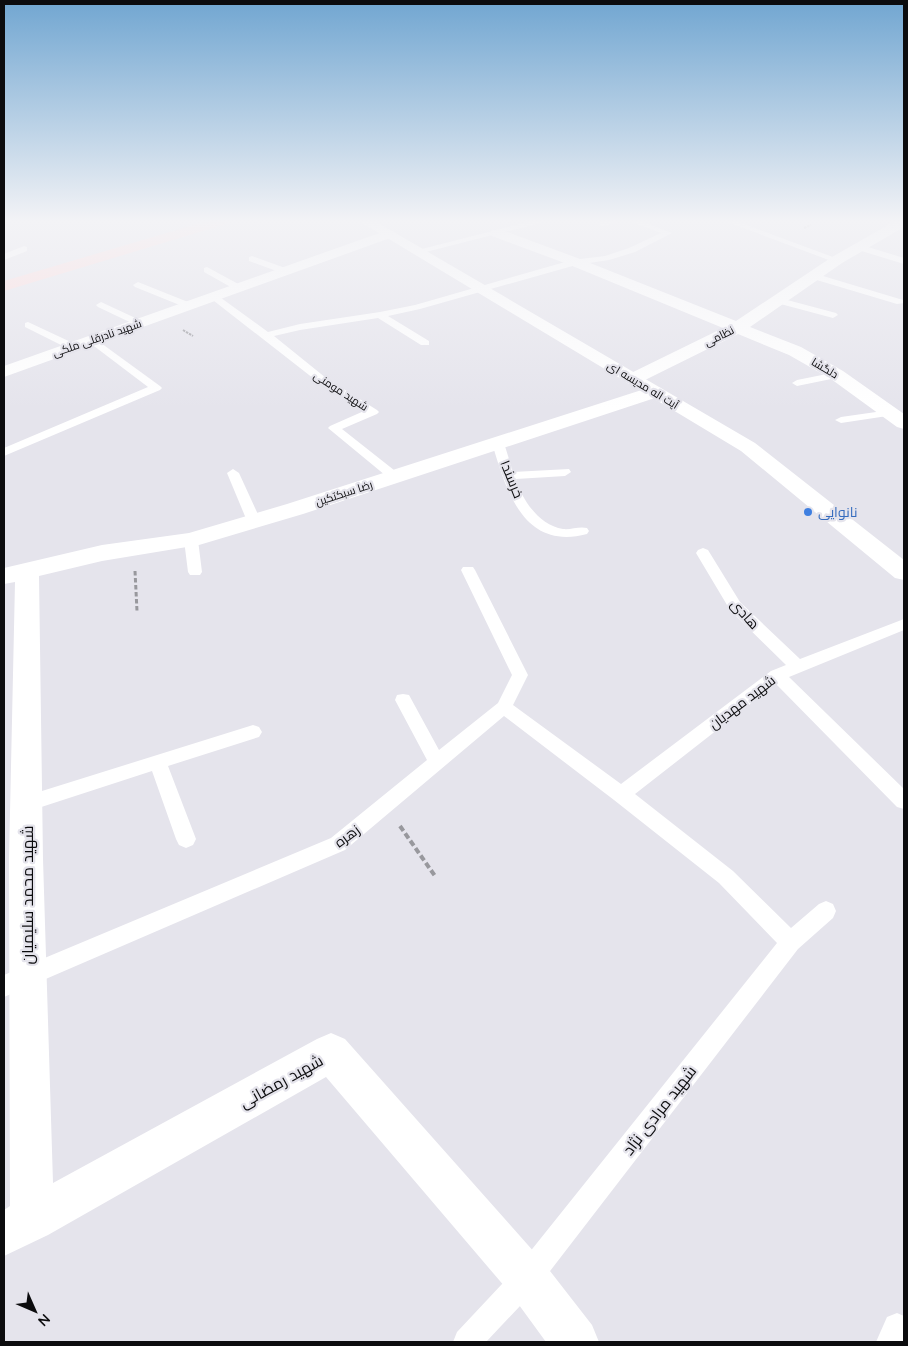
<svg xmlns="http://www.w3.org/2000/svg" width="908" height="1346" viewBox="0 0 908 1346" font-family="Quicksand,Cairo,sans-serif">
<style>
.lines{fill:none;stroke-linecap:round;stroke-linejoin:round}
.path-far2{stroke:#98989d;stroke-width:2;stroke-dasharray:2.5 1;stroke-linecap:butt}
.path-far1{stroke:#98989d;stroke-width:3;stroke-dasharray:4.5 2.5;stroke-linecap:butt}
.path{stroke:#98989d;stroke-width:4;stroke-dasharray:6 3;stroke-linecap:butt}
.service{fill:#fff;fill-rule:evenodd}
.minor{fill:#fff;fill-rule:evenodd}
.tertiary{fill:#fff;fill-rule:evenodd}
.secondary{fill:#fedbdc;fill-rule:evenodd}
.shop-dot{fill:#3f7fe0;stroke:#e5e4ec;stroke-width:2}
.labels{text-anchor:middle;dominant-baseline:central;stroke-width:4.5;stroke-linejoin:round;paint-order:stroke}
.far-street-label{font-size:11px;fill:#0c0c0e;stroke:#e5e4ec}
.street-label{font-size:14px;fill:#0c0c0e;stroke:#e5e4ec}
.shop-label{font-size:14px;fill:#366cbe;stroke:#e5e4ec;text-anchor:start}
.near-street-label{font-size:16px;fill:#0c0c0e;stroke:#e5e4ec}
</style>
<rect width="100%" height="100%" fill="#e5e4ec"/>
<g class="lines">
<g class="path-far2">
<path d="M 804,228 L 811,225"/>
<path d="M 183,330 L 193,336"/>
</g>
<path class="path-far1" d="M 135,571 L 137,611"/>
<path class="path" d="M 400,826 L 435,876"/>
<g class="service">
<path d="M 527,221 L 537,221 L 540,223 L 418,254 L 414,251 L 528,222 Z"/>
<path d="M 605,221 L 617,221 L 606,226 L 600,226 L 600,222 Z"/>
<path d="M 630,221 L 641,221 L 672,233 L 635,252 L 609,260 L 576,265 L 420,309 L 388,316 L 429,341 L 429,345 L 421,345 L 378,318 L 300,330 L 274,336 L 326,378 L 377,410 L 379,412 L 377,414 L 342,429 L 399,474 L 401,477 L 399,480 L 391,480 L 328,428 L 330,426 L 364,411 L 318,382 L 209,297 L 214,294 L 217,295 L 268,332 L 300,324 L 380,312 L 415,305 L 572,260 L 605,256 L 629,248 L 661,233 Z"/>
<path d="M 725,221 L 736,221 L 841,260 L 834,262 Z"/>
<path d="M 858,244 L 904,258 L 904,264 L 855,249 L 854,247 Z"/>
<path d="M 24,246 L 27,247 L 27,251 L 4,260 L 4,254 Z"/>
<path d="M 252,256 L 288,269 L 289,271 L 288,273 L 282,273 L 249,261 L 249,257 Z"/>
<path d="M 207,267 L 242,286 L 244,288 L 239,291 L 236,290 L 204,272 L 204,268 Z"/>
<path d="M 813,273 L 903,300 L 904,303 L 897,304 L 810,278 L 809,276 Z"/>
<path d="M 138,282 L 193,304 L 195,306 L 190,309 L 187,308 L 135,287 L 133,285 Z"/>
<path d="M 776,297 L 836,313 L 838,315 L 833,318 L 773,302 L 771,300 Z"/>
<path d="M 101,302 L 144,322 L 146,324 L 141,327 L 138,326 L 98,307 L 96,305 Z"/>
<path d="M 28,322 L 75,344 L 76,346 L 71,349 L 67,348 L 25,327 L 25,323 Z"/>
<path d="M 94,338 L 160,386 L 162,388 L 160,390 L 4,456 L 4,448 L 148,387 L 90,343 L 89,341 Z"/>
<path d="M 837,372 L 841,373 L 842,375 L 841,377 L 797,386 L 792,383 L 797,380 Z"/>
<path d="M 890,410 L 896,413 L 894,415 L 841,423 L 835,420 L 841,417 Z"/>
<path d="M 498,439 L 504,443 L 513,472 L 569,469 L 571,472 L 565,476 L 516,479 C 522,500 539,525 563,529 C 571,530 579,526 587,528 L 589,531 L 587,534 C 523,551 506,490 492,443 Z"/>
<path d="M 233,469 L 239,473 L 261,521 L 259,524 L 254,525 L 247,521 L 227,473 Z"/>
<path d="M 191,536 L 196,537 L 198,540 L 202,572 L 200,575 L 190,575 L 188,572 L 184,540 L 186,537 Z"/>
<path d="M 703,548 L 708,550 L 740,602 L 800,659 L 904,619 L 904,630 L 789,677 L 904,789 L 904,809 L 897,807 L 776,684 L 635,794 L 733,871 L 791,928 L 819,904 L 826,901 L 833,904 L 836,911 L 833,918 L 798,949 L 537,1288 L 486,1342 L 453,1342 L 457,1332 L 517,1268 L 777,943 L 719,883 L 614,800 L 504,716 L 345,850 L 4,997 L 4,975 L 331,838 L 427,760 L 395,700 L 397,695 L 403,694 L 409,695 L 439,750 L 498,703 L 512,675 L 461,570 L 463,567 L 473,567 L 475,570 L 528,675 L 513,705 L 621,784 L 771,671 L 786,665 L 730,610 L 696,553 L 698,550 Z"/>
<path d="M 253,725 L 259,727 L 262,732 L 259,737 L 168,766 L 196,839 L 193,845 L 186,848 L 179,845 L 176,839 L 152,771 L 26,812 L 19,810 L 17,804 L 19,798 L 26,796 Z"/>
<path d="M 897,1313 L 904,1316 L 904,1342 L 876,1342 L 887,1317 Z"/>
</g>
<g class="minor">
<path d="M 895,221 L 904,221 L 904,227 L 842,263 L 750,327 L 801,347 L 843,371 L 904,414 L 904,429 L 897,427 L 831,379 L 789,355 L 738,334 L 639,383 L 633,385 L 627,383 L 624,379 L 627,375 L 723,328 L 570,265 L 492,236 L 490,233 L 492,230 L 502,230 L 580,259 L 736,321 L 832,257 Z"/>
<path d="M 388,230 L 393,231 L 395,234 L 393,237 L 4,377 L 4,366 Z"/>
<path d="M 654,386 L 661,388 L 663,392 L 661,396 L 303,514 L 199,545 L 102,561 L 39,576 L 43,859 L 53,1183 L 317,1039 L 331,1033 L 345,1039 L 543,1262 L 592,1325 L 599,1342 L 546,1342 L 511,1294 L 326,1077 L 48,1235 L 4,1256 L 4,1210 L 10,1206 L 9,859 L 15,582 L 4,584 L 4,568 L 102,545 L 189,533 L 287,504 Z"/>
</g>
<path class="tertiary" d="M 359,221 L 375,221 L 755,443 L 904,560 L 904,580 L 895,578 L 741,451 Z"/>
<path class="secondary" d="M 207,221 L 228,221 L 226,224 L 4,291 L 4,281 Z"/>
</g>
<linearGradient id="sky" x2="0" y2="1"><stop stop-color="#71a6d1"/><stop offset="0.54" stop-color="#f3f3f6"/><stop offset="1" stop-color="#f3f3f6" stop-opacity="0"/></linearGradient>
<rect width="908" height="409" fill="url(#sky)"/>
<circle class="shop-dot" cx="808" cy="512" r="5"/>
<g class="labels">
<g class="far-street-label">
<text transform="translate(719 336) rotate(-26)">نظامی</text>
<text transform="translate(97 338) rotate(-19)">شهید نادرقلی ملکی</text>
<text transform="translate(825 368) rotate(31)">دلگشا</text>
<text transform="translate(643 385) rotate(31)">آیت اله مدیسه ای</text>
<text transform="translate(341 391) rotate(33)">شهید مومنی</text>
<text transform="translate(344 493) rotate(-18)">رضا سبکتکین</text>
</g>
<g class="street-label">
<text transform="translate(512 479) rotate(68)">خرسند۱</text>
<text transform="translate(745 614) rotate(48)">هادی</text>
<text transform="translate(742 702) rotate(-37)">شهید مهدیان</text>
<text transform="translate(347 836) rotate(-36)">زهره</text>
</g>
<g class="shop-label">
<text x="818" y="512">نانوایی</text>
</g>
<g class="near-street-label">
<text transform="translate(27 895) rotate(-90)">شهید محمد سلیمیان</text>
<text transform="translate(281 1081) rotate(-29)">شهید رمضانی</text>
<text transform="translate(659 1110) rotate(-52)">شهید مرادی نژاد</text>
</g>
</g>
<rect width="908" height="1346" fill="none" stroke="#0c0c0e" stroke-width="10"/>
<g transform="translate(35 1311) rotate(135)" stroke="#e5e4ec" stroke-width="4" paint-order="stroke">
<path d="M0-4L9 19L0 12L-9 19Z" fill="#0c0c0e"/>
<text y="-8" font-size="14" font-weight="bold" text-anchor="middle" fill="#0c0c0e">N</text>
</g>
</svg>
